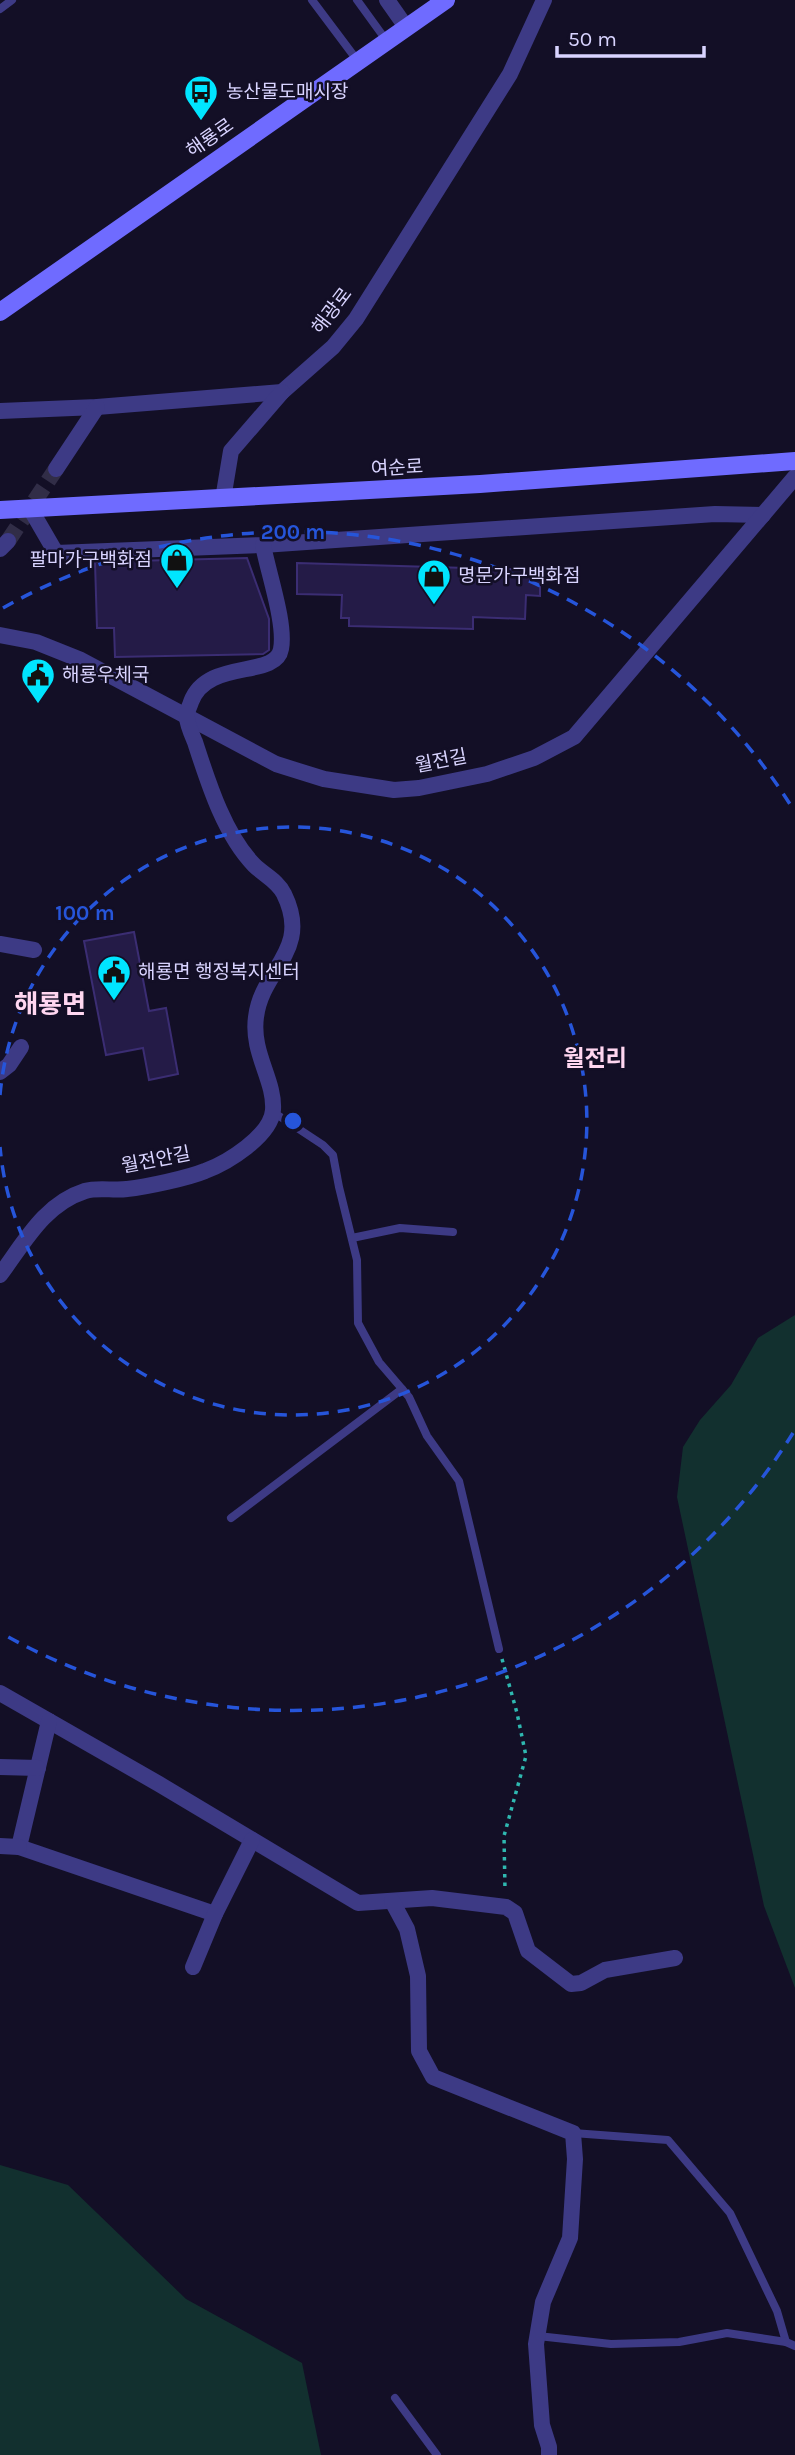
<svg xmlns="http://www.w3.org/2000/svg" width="795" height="2455" viewBox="0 0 795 2455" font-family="Karla,'Noto Sans KR',sans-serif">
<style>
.green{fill:#12302f}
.building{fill:#241b47;stroke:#3b2d73;stroke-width:2}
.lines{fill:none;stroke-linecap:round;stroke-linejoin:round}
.minor-tunnel{stroke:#312d47;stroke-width:16;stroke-dasharray:16 8;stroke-linecap:butt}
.path{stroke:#2fb8b0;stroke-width:3.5;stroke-dasharray:3.5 5;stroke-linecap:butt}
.service{stroke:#3d3a85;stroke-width:8}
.minor{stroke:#3d3a85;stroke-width:16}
.secondary{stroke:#6f6bff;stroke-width:18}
.ring{fill:none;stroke:#2655da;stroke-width:3.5;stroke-dasharray:12 9}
.labels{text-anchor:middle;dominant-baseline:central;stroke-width:5;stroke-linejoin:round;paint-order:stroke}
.poi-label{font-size:19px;fill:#d9d4ff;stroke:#130f26;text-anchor:start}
.street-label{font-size:19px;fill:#d9d4ff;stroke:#130f26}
.quarter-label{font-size:23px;font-weight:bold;fill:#ffd6f0;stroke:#130f26}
.district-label{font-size:26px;font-weight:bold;fill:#ffd6f0;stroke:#130f26}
.centre{fill:#2655da;stroke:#130f26;stroke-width:3.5}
.ring-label{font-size:21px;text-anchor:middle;font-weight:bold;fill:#2655da;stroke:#130f26;stroke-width:5;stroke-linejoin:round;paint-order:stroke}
</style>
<rect width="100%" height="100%" fill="#130f26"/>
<g class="green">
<path d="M 795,1315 L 795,1988 L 764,1906 L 677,1497 L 683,1447 L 700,1420 L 731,1385 L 758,1338 Z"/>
<path d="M 0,2165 L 68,2185 L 186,2299 L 302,2363 L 321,2455 L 0,2455 Z"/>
</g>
<g class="building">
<path d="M 247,558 L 269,619 L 269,650 L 263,654 L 115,657 L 114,628 L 97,628 L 95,562 Z"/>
<path d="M 297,563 L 540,570 L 540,596 L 526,595 L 525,619 L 473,617 L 473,629 L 349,626 L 349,618 L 341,618 L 342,595 L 297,594 Z"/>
<path d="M 134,932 L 149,1011 L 166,1008 L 178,1074 L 149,1080 L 143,1048 L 106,1055 L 84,941 Z"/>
</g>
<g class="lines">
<path class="minor-tunnel" d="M 8,541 L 56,469"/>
<path class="path" d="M 502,1659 L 517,1713 L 526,1756 L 504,1836 L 505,1890"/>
<g class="service">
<path d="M 312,0 L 357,60"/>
<path d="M 357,0 L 386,40"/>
<path d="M 0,9 L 12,0"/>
<path d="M 273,1112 L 323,1145 L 333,1155 L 339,1187 L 357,1260 L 358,1323 L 379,1362 L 409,1397 L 427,1436 L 459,1481 L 499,1649"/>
<path d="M 352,1238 L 400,1228 L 453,1232"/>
<path d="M 231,1518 L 402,1389"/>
<path d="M 573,2133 L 668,2140 L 730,2213 L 777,2311 L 786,2342 L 795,2346"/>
<path d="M 538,2336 L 611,2344 L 679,2342 L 727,2333 L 786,2342"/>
<path d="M 395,2398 L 437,2455"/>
</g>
<g class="minor">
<path d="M 387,0 L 406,27"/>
<path d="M 0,411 L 97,407 L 282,392 L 333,347 L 356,319 L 510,74 L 544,0"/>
<path d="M 56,469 L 97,407"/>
<path d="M 223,499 L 231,451 L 282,392"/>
<path d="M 31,510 L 56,553 L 263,545 L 715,514 L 763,515"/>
<path d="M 0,549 L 8,541"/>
<path d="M 0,635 L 36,642 L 81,660 L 276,764 L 324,779 L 394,790 L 419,788 L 487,774 L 534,758 L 574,737 L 795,477"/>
<path d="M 0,944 L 34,950"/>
<path d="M 0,1072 L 9,1065 L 21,1047"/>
<path d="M 0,1275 C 24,1243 44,1204 85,1191 C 98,1187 114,1191 127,1189 C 146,1187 188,1178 205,1171 C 227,1163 271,1136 273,1110 C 275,1080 251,1053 256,1017 C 262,968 312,951 284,894 C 278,881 264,875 254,865 C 224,834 208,782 195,742 C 192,735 187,724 187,717 C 186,712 190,706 191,702 C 207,658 276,679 281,649 C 286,624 268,572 263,545"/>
<path d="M 0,1693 L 159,1784 L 358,1903 L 432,1898 L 506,1907 L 515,1913 L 528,1951 L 571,1984 L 581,1983 L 605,1970 L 675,1958"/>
<path d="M 49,1721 L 19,1847 L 215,1914"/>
<path d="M 0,1767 L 38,1768"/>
<path d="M 0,1846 L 19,1847"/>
<path d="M 392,1901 L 407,1929 L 418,1976 L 419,2051 L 433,2077 L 573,2133 L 575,2159 L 570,2238 L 543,2302 L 536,2344 L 542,2425 L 549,2447 L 549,2455"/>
<path d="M 193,1967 L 215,1914 L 252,1840"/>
</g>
<g class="secondary">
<path d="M 0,312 L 446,0"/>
<path d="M 0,510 L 480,484 L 795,461"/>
</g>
</g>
<g class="ring">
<path d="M0 1095A294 294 0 1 1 0 1147"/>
<path d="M793 1433A589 589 0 0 1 3 1634M3 608A589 589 0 0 1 793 809"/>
</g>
<defs>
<g id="bus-pin" transform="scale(1.75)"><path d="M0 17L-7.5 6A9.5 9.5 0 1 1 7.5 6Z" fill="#00e5ff" stroke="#130f26"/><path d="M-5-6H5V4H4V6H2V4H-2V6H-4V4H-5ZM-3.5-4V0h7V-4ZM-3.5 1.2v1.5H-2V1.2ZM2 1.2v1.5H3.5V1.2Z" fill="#111"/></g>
<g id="shop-pin" transform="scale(1.75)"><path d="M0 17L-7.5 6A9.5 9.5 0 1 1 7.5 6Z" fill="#00e5ff" stroke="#130f26"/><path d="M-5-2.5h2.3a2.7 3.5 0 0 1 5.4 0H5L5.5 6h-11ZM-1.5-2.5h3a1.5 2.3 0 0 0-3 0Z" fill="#111"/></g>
<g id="civic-pin" transform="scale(1.75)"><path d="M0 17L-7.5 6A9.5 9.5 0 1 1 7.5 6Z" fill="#00e5ff" stroke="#130f26"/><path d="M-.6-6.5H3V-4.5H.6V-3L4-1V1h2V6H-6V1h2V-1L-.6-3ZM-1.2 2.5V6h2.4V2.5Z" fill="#111"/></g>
</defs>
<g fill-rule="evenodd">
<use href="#bus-pin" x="201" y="92"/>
<use href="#shop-pin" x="177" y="560"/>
<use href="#shop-pin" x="434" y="576"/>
<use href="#civic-pin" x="38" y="675"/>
<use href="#civic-pin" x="114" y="972"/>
</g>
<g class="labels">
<g class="poi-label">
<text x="226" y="92">농산물도매시장</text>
<text x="152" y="560" text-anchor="end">팔마가구백화점</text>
<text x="458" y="576">명문가구백화점</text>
<text x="62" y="675">해룡우체국</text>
<text x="138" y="972">해룡면 행정복지센터</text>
</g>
<g class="street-label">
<text transform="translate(210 138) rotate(-35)">해룡로</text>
<text transform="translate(332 311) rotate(-53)">해광로</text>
<text transform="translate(397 468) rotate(-3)">여순로</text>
<text transform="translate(441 761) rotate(-11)">월전길</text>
<text transform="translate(156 1160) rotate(-11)">월전안길</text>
</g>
<g class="quarter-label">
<text x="595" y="1058">월전리</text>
</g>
<g class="district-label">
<text x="50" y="1004">해룡면</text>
</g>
</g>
<circle cx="293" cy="1121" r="10" class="centre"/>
<g class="ring-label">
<text x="293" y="539">200 m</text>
<text x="85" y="920">100 m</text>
</g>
<path d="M557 46v10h147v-10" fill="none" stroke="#d9d4ff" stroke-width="3.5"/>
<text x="568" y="46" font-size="21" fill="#d9d4ff" stroke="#130f26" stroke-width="5" paint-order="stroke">50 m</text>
</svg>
